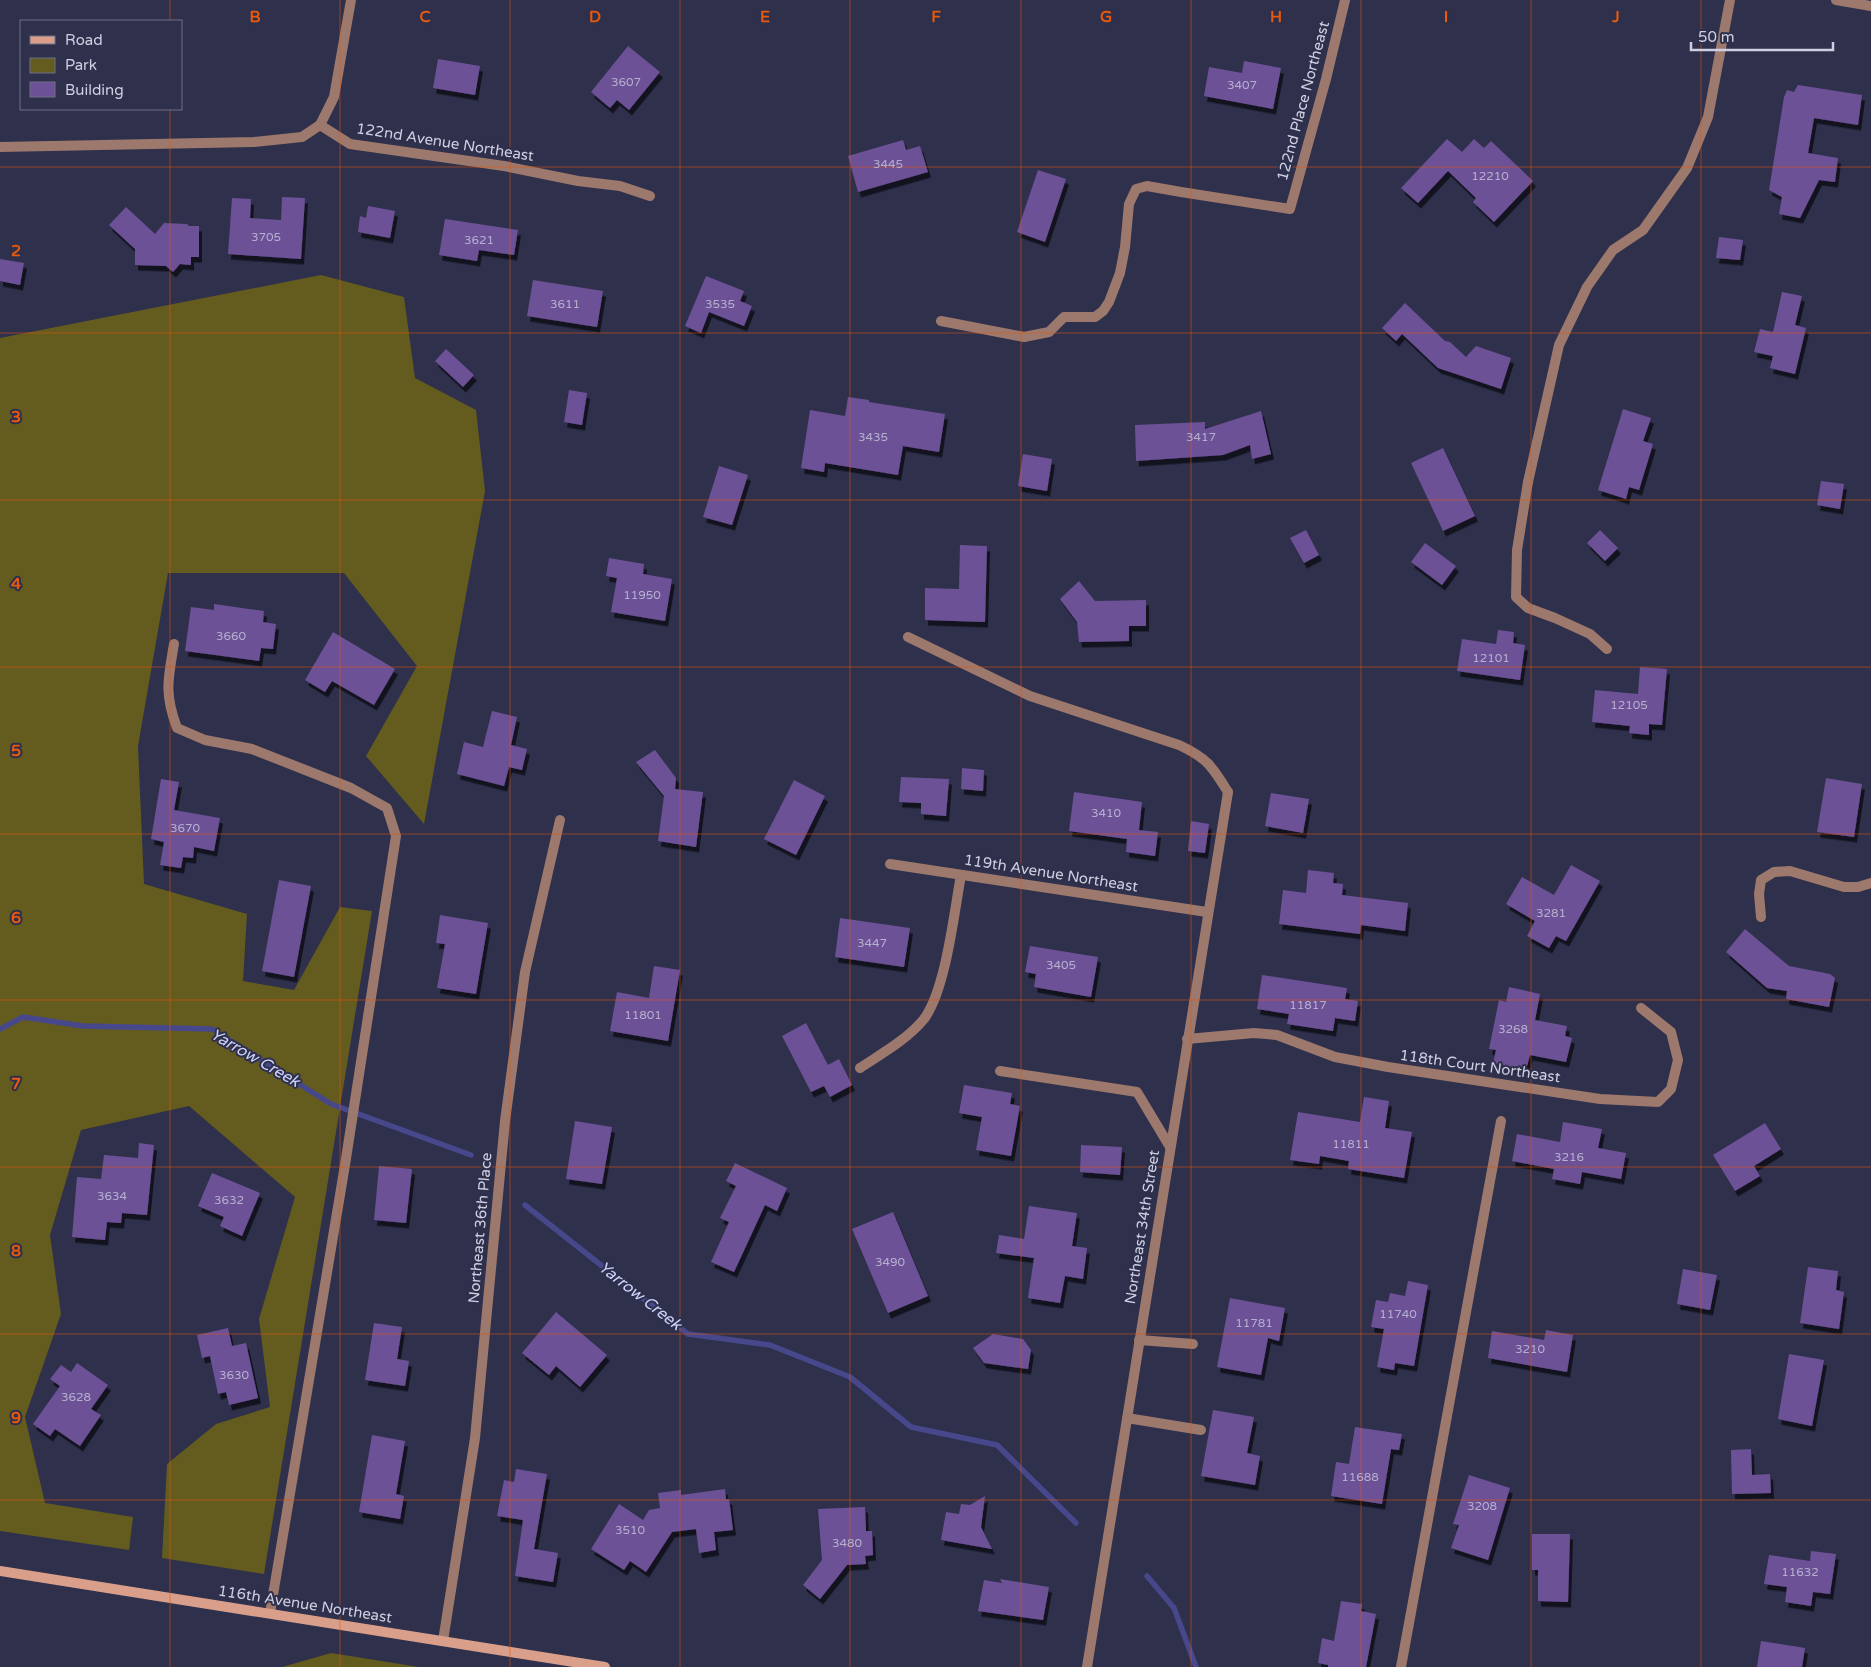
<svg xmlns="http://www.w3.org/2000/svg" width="1871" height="1667" viewBox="0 0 1871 1667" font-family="'Varela Round',sans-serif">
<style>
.green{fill:#645b1f}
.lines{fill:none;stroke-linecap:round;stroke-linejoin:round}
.stream{stroke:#47488c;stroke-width:5.5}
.building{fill:#6c5196;filter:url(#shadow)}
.lane{stroke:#9d786c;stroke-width:10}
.street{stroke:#9d786c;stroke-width:10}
.secondary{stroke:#d99f8b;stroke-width:10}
.grid{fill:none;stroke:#e8590c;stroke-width:1;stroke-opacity:0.55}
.labels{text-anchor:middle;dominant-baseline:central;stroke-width:4;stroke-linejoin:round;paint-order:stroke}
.number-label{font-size:12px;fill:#b6b0cf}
.street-label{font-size:15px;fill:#ced0e2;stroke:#2e304c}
.water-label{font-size:16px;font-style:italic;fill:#ced2fa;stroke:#2e304c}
.grid-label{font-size:16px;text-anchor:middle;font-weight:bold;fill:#e8590c;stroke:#2e304c;stroke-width:4;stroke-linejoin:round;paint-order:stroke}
</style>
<defs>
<filter id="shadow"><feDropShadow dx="3" dy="5.5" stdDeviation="0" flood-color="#0009"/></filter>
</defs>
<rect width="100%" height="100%" fill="#2e304c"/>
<g class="green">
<path d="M 321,275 L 404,297 L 415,378 L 476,410 L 485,491 L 424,824 L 366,756 L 417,666 L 344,573 L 168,573 L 138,746 L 144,884 L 247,914 L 243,981 L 294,990 L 340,907 L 372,911 L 264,1574 L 162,1558 L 167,1464 L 216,1424 L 270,1407 L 259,1319 L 295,1197 L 189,1106 L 81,1130 L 50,1235 L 61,1314 L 25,1417 L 45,1503 L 133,1517 L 129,1550 L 0,1531 L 0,338 Z"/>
<path d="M 331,1653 L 419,1667 L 282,1667 Z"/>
</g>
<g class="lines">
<g class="stream">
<path d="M 0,1029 L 23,1017 L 83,1026 L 212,1029 L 331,1104 L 471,1155"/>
<path d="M 525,1205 L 688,1334 L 770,1345 L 850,1377 L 911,1427 L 997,1445 L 1076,1523"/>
<path d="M 1147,1576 L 1174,1608 L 1196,1667"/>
</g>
</g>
<g class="building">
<path d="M 628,46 L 660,72 L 629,110 L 617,100 L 610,108 L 591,92 Z"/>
<path d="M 438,59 L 480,66 L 475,95 L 433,88 Z"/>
<path d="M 1244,61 L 1281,68 L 1273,109 L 1204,96 L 1209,67 L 1242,73 Z"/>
<path d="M 1798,85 L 1862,95 L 1858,125 L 1814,118 L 1808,153 L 1838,158 L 1835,182 L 1819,180 L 1800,218 L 1779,214 L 1782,197 L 1769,190 L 1784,97 L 1787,90 L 1794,92 Z"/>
<path d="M 1447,139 L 1462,152 L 1474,139 L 1484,148 L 1491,141 L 1533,181 L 1494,222 L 1473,202 L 1476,198 L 1448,171 L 1418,203 L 1401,188 Z"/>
<path d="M 903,140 L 906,150 L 920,146 L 928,172 L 858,192 L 848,156 Z"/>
<path d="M 1038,170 L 1066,179 L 1045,242 L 1017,232 Z"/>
<path d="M 282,197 L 305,198 L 301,259 L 228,254 L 232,198 L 251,199 L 250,218 L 281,220 Z"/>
<path d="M 368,206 L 395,211 L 390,238 L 358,232 L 360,216 L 366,218 Z"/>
<path d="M 126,207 L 155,234 L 164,223 L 187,224 L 189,226 L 199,226 L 199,257 L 191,257 L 191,265 L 180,264 L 173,272 L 166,266 L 135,265 L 135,249 L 109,225 Z"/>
<path d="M 445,219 L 518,230 L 514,255 L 479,250 L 477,261 L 439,255 Z"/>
<path d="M 1719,237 L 1743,240 L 1740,260 L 1716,258 Z"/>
<path d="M 0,259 L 24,263 L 20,285 L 0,281 Z"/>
<path d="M 706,276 L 744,291 L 740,301 L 752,306 L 744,326 L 709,312 L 701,333 L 685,326 Z"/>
<path d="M 533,280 L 603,291 L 597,327 L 527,316 Z"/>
<path d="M 1782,292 L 1802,296 L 1795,325 L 1806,328 L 1795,374 L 1770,368 L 1773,356 L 1754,352 L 1760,329 L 1773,332 Z"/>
<path d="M 1405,303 L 1445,341 L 1450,342 L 1466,357 L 1476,346 L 1511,358 L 1501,389 L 1438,368 L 1402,334 L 1396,341 L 1382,328 Z"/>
<path d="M 446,349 L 474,375 L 463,387 L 435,361 Z"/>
<path d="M 569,390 L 587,393 L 582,425 L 564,422 Z"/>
<path d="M 848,397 L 869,400 L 869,402 L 945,414 L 939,452 L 903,446 L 898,475 L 825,463 L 824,472 L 801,468 L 810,410 L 845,416 Z"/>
<path d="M 1623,409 L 1651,418 L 1643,441 L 1653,444 L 1639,490 L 1629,487 L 1626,499 L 1598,490 Z"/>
<path d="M 1261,411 L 1271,454 L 1252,459 L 1250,445 L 1223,455 L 1136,461 L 1135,425 L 1205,422 L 1205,429 Z"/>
<path d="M 1443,448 L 1475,516 L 1443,531 L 1411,463 Z"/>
<path d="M 1023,454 L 1052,459 L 1047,491 L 1018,486 Z"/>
<path d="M 719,466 L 748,475 L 732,525 L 703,517 Z"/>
<path d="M 1821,481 L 1844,484 L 1840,509 L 1817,505 Z"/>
<path d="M 1306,530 L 1319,555 L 1304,563 L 1290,538 Z"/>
<path d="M 1600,530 L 1618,548 L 1605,561 L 1587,543 Z"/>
<path d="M 1425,543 L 1456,566 L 1442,585 L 1411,562 Z"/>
<path d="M 960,545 L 987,546 L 985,622 L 925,620 L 925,588 L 959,589 Z"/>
<path d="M 609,558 L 644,564 L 643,574 L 672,579 L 665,621 L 611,612 L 617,578 L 606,576 Z"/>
<path d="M 1079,581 L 1095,601 L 1146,600 L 1146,626 L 1129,626 L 1129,641 L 1079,642 L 1077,622 L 1060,599 Z"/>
<path d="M 214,604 L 264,611 L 263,622 L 276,624 L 273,649 L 261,648 L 259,661 L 185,651 L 191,607 L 214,610 Z"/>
<path d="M 1498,630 L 1514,632 L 1513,643 L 1525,645 L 1520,680 L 1457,671 L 1462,639 L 1496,644 Z"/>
<path d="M 333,632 L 395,669 L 374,705 L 332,681 L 325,692 L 305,680 Z"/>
<path d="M 1640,667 L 1667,669 L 1662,725 L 1649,724 L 1649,735 L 1629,733 L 1630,726 L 1592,722 L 1595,690 L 1638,694 Z"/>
<path d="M 492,711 L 517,717 L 511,745 L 527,749 L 522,770 L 509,767 L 504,786 L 457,774 L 464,742 L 483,747 Z"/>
<path d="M 655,750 L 676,778 L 675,789 L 703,792 L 696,847 L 658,841 L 664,796 L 636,762 Z"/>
<path d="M 962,768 L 984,770 L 983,791 L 961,789 Z"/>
<path d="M 901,777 L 949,779 L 946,816 L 921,814 L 921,803 L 899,802 Z"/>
<path d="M 1826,778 L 1862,784 L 1854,837 L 1817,832 Z"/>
<path d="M 161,779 L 179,782 L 174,810 L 220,818 L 214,851 L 194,847 L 193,858 L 183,857 L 181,868 L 160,865 L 164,842 L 151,839 Z"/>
<path d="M 794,780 L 825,796 L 796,855 L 764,839 Z"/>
<path d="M 1074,792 L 1142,802 L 1139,830 L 1158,832 L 1155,856 L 1126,852 L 1127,839 L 1069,831 Z"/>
<path d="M 1271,793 L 1309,799 L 1303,833 L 1265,826 Z"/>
<path d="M 1191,821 L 1209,824 L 1205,853 L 1188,851 Z"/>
<path d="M 1571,865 L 1600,881 L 1566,941 L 1556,936 L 1549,948 L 1527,936 L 1535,921 L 1506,904 L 1522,877 L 1554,895 Z"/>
<path d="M 1308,870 L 1334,873 L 1333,883 L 1343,884 L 1342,895 L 1408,903 L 1405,931 L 1361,925 L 1360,934 L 1279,924 L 1283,890 L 1306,893 Z"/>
<path d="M 279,880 L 311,886 L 294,977 L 262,971 Z"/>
<path d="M 440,915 L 488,923 L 476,994 L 437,988 L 445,944 L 436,943 Z"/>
<path d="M 840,918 L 910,928 L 904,967 L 835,957 Z"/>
<path d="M 1745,929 L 1789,966 L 1830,974 L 1835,978 L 1829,1007 L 1786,999 L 1787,991 L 1767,988 L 1726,952 Z"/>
<path d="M 1030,946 L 1098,957 L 1091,997 L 1034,987 L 1036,974 L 1025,972 Z"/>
<path d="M 654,966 L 680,970 L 668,1041 L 610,1031 L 617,992 L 649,998 Z"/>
<path d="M 1262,975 L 1347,988 L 1345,999 L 1358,1001 L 1355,1021 L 1335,1018 L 1333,1031 L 1287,1024 L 1289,1014 L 1257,1009 Z"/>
<path d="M 1509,987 L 1540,994 L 1535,1020 L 1567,1026 L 1565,1036 L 1572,1038 L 1566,1062 L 1530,1055 L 1526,1070 L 1493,1063 L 1496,1050 L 1489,1049 L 1499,1000 L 1506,1002 Z"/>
<path d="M 806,1023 L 828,1065 L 839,1059 L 852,1085 L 830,1097 L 824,1086 L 811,1092 L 782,1036 Z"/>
<path d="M 964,1085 L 1012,1093 L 1010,1104 L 1020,1106 L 1011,1156 L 976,1150 L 982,1117 L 959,1113 Z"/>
<path d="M 1364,1097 L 1389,1101 L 1385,1128 L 1412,1132 L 1404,1178 L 1348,1169 L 1349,1161 L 1320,1156 L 1319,1164 L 1290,1160 L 1298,1112 L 1360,1122 Z"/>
<path d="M 575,1121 L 612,1127 L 602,1184 L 566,1179 Z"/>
<path d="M 1563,1122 L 1602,1129 L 1598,1148 L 1626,1153 L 1621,1179 L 1582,1172 L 1580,1184 L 1552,1179 L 1554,1169 L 1512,1161 L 1517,1134 L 1560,1142 Z"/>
<path d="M 1765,1123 L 1781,1149 L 1754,1166 L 1760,1176 L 1735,1191 L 1713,1155 Z"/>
<path d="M 139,1143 L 154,1145 L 147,1215 L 122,1213 L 121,1223 L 107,1222 L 105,1240 L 72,1237 L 77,1177 L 101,1179 L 104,1155 L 138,1158 Z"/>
<path d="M 1081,1145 L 1122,1147 L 1120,1175 L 1080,1172 Z"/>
<path d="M 735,1163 L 787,1188 L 777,1211 L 765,1205 L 734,1272 L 711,1262 L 729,1222 L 720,1218 L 736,1186 L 726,1181 Z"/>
<path d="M 379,1166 L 412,1169 L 406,1223 L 374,1220 Z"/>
<path d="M 212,1173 L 260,1193 L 242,1236 L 220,1226 L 224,1217 L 198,1206 Z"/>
<path d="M 1029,1206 L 1077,1213 L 1072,1246 L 1087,1248 L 1083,1279 L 1065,1276 L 1060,1303 L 1028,1298 L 1034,1258 L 996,1253 L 999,1235 L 1024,1239 Z"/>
<path d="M 893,1212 L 928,1296 L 888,1313 L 852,1229 Z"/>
<path d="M 1808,1267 L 1838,1271 L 1836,1290 L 1844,1292 L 1839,1329 L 1800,1323 Z"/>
<path d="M 1683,1269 L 1717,1275 L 1710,1310 L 1677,1304 Z"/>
<path d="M 1408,1281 L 1428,1285 L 1414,1366 L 1395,1363 L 1394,1370 L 1377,1367 L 1384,1329 L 1371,1327 L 1376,1300 L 1388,1302 L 1390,1293 L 1405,1296 Z"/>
<path d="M 1230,1298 L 1285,1308 L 1279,1341 L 1268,1338 L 1261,1375 L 1217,1367 Z"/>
<path d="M 556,1312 L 607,1355 L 580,1387 L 556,1366 L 549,1375 L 522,1353 Z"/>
<path d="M 374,1323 L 402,1327 L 397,1359 L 409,1361 L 405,1386 L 365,1380 Z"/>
<path d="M 228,1328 L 232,1346 L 246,1343 L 258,1398 L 229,1405 L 226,1392 L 218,1394 L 210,1356 L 202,1358 L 197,1335 Z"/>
<path d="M 1546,1330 L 1573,1335 L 1567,1372 L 1488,1358 L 1492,1331 L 1544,1340 Z"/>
<path d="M 993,1334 L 1023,1339 L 1031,1350 L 1028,1369 L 984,1363 L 973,1348 Z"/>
<path d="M 1789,1354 L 1824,1360 L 1812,1426 L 1778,1419 Z"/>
<path d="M 77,1363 L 108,1385 L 91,1409 L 101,1415 L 80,1446 L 55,1429 L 50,1436 L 33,1424 L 60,1386 L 50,1379 L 61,1365 L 71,1372 Z"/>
<path d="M 1213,1410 L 1254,1417 L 1247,1453 L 1260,1456 L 1255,1485 L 1201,1476 Z"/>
<path d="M 1355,1427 L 1402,1434 L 1399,1450 L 1391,1449 L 1382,1504 L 1331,1496 L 1336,1462 L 1349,1464 Z"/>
<path d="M 372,1435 L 405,1441 L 396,1494 L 404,1496 L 400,1519 L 359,1512 Z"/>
<path d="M 1751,1449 L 1752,1475 L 1770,1474 L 1771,1493 L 1732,1494 L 1731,1450 Z"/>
<path d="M 516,1469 L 547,1474 L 534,1549 L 558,1553 L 553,1582 L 515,1576 L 523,1520 L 497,1516 L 504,1480 L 514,1482 Z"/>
<path d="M 1469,1475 L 1510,1488 L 1488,1560 L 1451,1548 L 1459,1525 L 1453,1524 Z"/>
<path d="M 725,1489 L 726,1499 L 729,1499 L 733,1530 L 714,1532 L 716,1550 L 699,1553 L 696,1529 L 672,1532 L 646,1572 L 630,1561 L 624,1570 L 591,1549 L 619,1504 L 643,1520 L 649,1510 L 660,1508 L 658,1493 L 681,1490 L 681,1495 Z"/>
<path d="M 985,1496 L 981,1527 L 992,1549 L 941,1540 L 946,1512 L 959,1514 L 961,1504 L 970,1505 Z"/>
<path d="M 865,1507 L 866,1531 L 872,1531 L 873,1555 L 865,1556 L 866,1564 L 847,1565 L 820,1599 L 803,1585 L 822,1560 L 818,1509 Z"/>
<path d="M 1532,1534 L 1570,1534 L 1568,1602 L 1538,1601 L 1538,1570 L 1532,1570 Z"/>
<path d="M 1811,1551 L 1836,1554 L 1830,1594 L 1813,1592 L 1811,1606 L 1785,1602 L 1787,1587 L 1764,1584 L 1769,1555 L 1810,1561 Z"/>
<path d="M 1000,1579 L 1049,1587 L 1043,1620 L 978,1611 L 984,1580 L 1002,1583 Z"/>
<path d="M 1341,1601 L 1362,1604 L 1361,1611 L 1376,1614 L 1366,1667 L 1328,1667 L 1328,1665 L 1318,1663 L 1322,1638 L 1334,1641 Z"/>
<path d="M 1761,1641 L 1805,1648 L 1802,1667 L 1757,1667 Z"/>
</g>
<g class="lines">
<g class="lane">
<path d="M 941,321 L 1024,337 L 1049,332 L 1064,317 L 1095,317 L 1103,311 L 1109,302 L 1120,273 L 1125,247 L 1129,204 L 1136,189 L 1147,186 L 1181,192 L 1290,209 L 1326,79 L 1345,0"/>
<path d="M 1528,482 L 1517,550 L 1516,597 L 1528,608 L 1555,618 L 1590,634 L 1607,649"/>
<path d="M 908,637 L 1030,696 L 1179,745 C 1207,758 1212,766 1228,792"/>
<path d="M 174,644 C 168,679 164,693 177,728 L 205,740 L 252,749 L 351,788 L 387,808 L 396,836 L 345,1165 L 270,1613"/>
<path d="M 1761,917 L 1759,894 L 1761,880 L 1774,872 L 1790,871 L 1844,887 L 1858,887 L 1871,883"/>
<path d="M 860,1068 C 881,1054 908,1039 924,1019 C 946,989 954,913 961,875"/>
<path d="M 1000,1071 L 1137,1092 L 1170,1147"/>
<path d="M 1139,1340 L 1193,1344"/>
<path d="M 1127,1418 L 1201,1430"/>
<path d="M 1401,1667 L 1501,1121"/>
</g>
<g class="street">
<path d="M 1836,0 L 1871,6"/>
<path d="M 320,125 L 350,144 L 504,166 L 578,181 L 620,186 L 650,196"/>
<path d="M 320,125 L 334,97 L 351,0"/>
<path d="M 0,147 L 254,142 L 302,137 L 320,125"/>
<path d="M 1528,482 L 1559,345 L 1587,287 L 1613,250 L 1643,230 L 1687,168 L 1708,117 L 1730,0"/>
<path d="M 890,864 L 1207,912"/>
<path d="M 1187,1039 L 1254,1033 L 1277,1035 L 1335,1057 L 1388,1067 L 1600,1099 L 1658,1102 L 1671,1089 L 1678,1060 L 1671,1032 L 1641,1008"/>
<path d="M 443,1641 L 475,1438 L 505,1121 L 525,972 L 560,820"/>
<path d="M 1087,1667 L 1228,792"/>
</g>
<path class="secondary" d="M 0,1571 L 605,1667"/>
</g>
<path class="grid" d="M 170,0 L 170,21M 340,0 L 340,1667M 510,0 L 510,1667M 680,0 L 680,1667M 850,0 L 850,1667M 1021,0 L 1021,1667M 1191,0 L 1191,1667M 1361,0 L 1361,1667M 1531,0 L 1531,1667M 1701,0 L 1701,1667M 170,109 L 170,1667M 0,167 L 1871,167M 0,333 L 1871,333M 0,500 L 1871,500M 0,667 L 1871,667M 0,834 L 1871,834M 0,1000 L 1871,1000M 0,1167 L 1871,1167M 0,1334 L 1871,1334M 0,1500 L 1871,1500"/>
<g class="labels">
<g class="number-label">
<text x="626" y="82">3607</text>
<text x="1242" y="85">3407</text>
<text x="888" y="164">3445</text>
<text x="1490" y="176">12210</text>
<text x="266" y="237">3705</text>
<text x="479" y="240">3621</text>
<text x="565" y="304">3611</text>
<text x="720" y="304">3535</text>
<text x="873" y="437">3435</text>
<text x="1201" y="437">3417</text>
<text x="642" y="595">11950</text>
<text x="231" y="636">3660</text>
<text x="1491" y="658">12101</text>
<text x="1629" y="705">12105</text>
<text x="1106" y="813">3410</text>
<text x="185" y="828">3670</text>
<text x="1551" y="913">3281</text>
<text x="872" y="943">3447</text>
<text x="1061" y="965">3405</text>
<text x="1308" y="1005">11817</text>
<text x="643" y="1015">11801</text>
<text x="1513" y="1029">3268</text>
<text x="1351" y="1144">11811</text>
<text x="1569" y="1157">3216</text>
<text x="112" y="1196">3634</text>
<text x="229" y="1200">3632</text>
<text x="890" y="1262">3490</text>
<text x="1398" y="1314">11740</text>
<text x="1254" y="1323">11781</text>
<text x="1530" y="1349">3210</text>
<text x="234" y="1375">3630</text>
<text x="76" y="1397">3628</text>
<text x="1360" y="1477">11688</text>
<text x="1482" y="1506">3208</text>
<text x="630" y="1530">3510</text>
<text x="847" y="1543">3480</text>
<text x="1800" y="1572">11632</text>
</g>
<g class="street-label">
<text transform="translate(1303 101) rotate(-75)">122nd Place Northeast</text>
<text transform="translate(445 142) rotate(9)">122nd Avenue Northeast</text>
<text transform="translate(1051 873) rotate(9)">119th Avenue Northeast</text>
<text transform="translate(1480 1066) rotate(8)">118th Court Northeast</text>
<text transform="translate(1142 1227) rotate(-81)">Northeast 34th Street</text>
<text transform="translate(480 1228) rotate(-85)">Northeast 36th Place</text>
<text transform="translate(305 1604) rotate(9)">116th Avenue Northeast</text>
</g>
<g class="water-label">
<text transform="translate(255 1058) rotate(30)">Yarrow Creek</text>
<text transform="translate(640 1296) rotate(38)">Yarrow Creek</text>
</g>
</g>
<g class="grid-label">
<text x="255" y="22">B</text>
<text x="425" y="22">C</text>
<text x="595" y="22">D</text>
<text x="765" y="22">E</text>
<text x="936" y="22">F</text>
<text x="1106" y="22">G</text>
<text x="1276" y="22">H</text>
<text x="1446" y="22">I</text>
<text x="1616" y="22">J</text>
<text x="16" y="256">2</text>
<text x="16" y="422">3</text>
<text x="16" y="589">4</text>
<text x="16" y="756">5</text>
<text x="16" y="923">6</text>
<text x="16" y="1089">7</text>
<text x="16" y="1256">8</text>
<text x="16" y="1423">9</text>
</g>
<rect x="20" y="20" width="162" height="90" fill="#2e304c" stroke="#6e7088"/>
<rect x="30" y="36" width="25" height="8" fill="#d99f8b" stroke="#6e7088"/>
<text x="65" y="45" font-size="15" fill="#ced0e2">Road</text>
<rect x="30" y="58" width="25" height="15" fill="#645b1f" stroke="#6e7088"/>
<text x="65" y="70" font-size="15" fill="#ced0e2">Park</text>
<rect x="30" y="82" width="25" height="15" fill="#6c5196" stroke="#6e7088"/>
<text x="65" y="95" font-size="15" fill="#ced0e2">Building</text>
<path d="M1691 42v8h142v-8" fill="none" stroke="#ced0e2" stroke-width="2.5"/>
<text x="1698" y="42" font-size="15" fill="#ced0e2" stroke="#2e304c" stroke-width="4" paint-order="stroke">50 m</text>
</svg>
